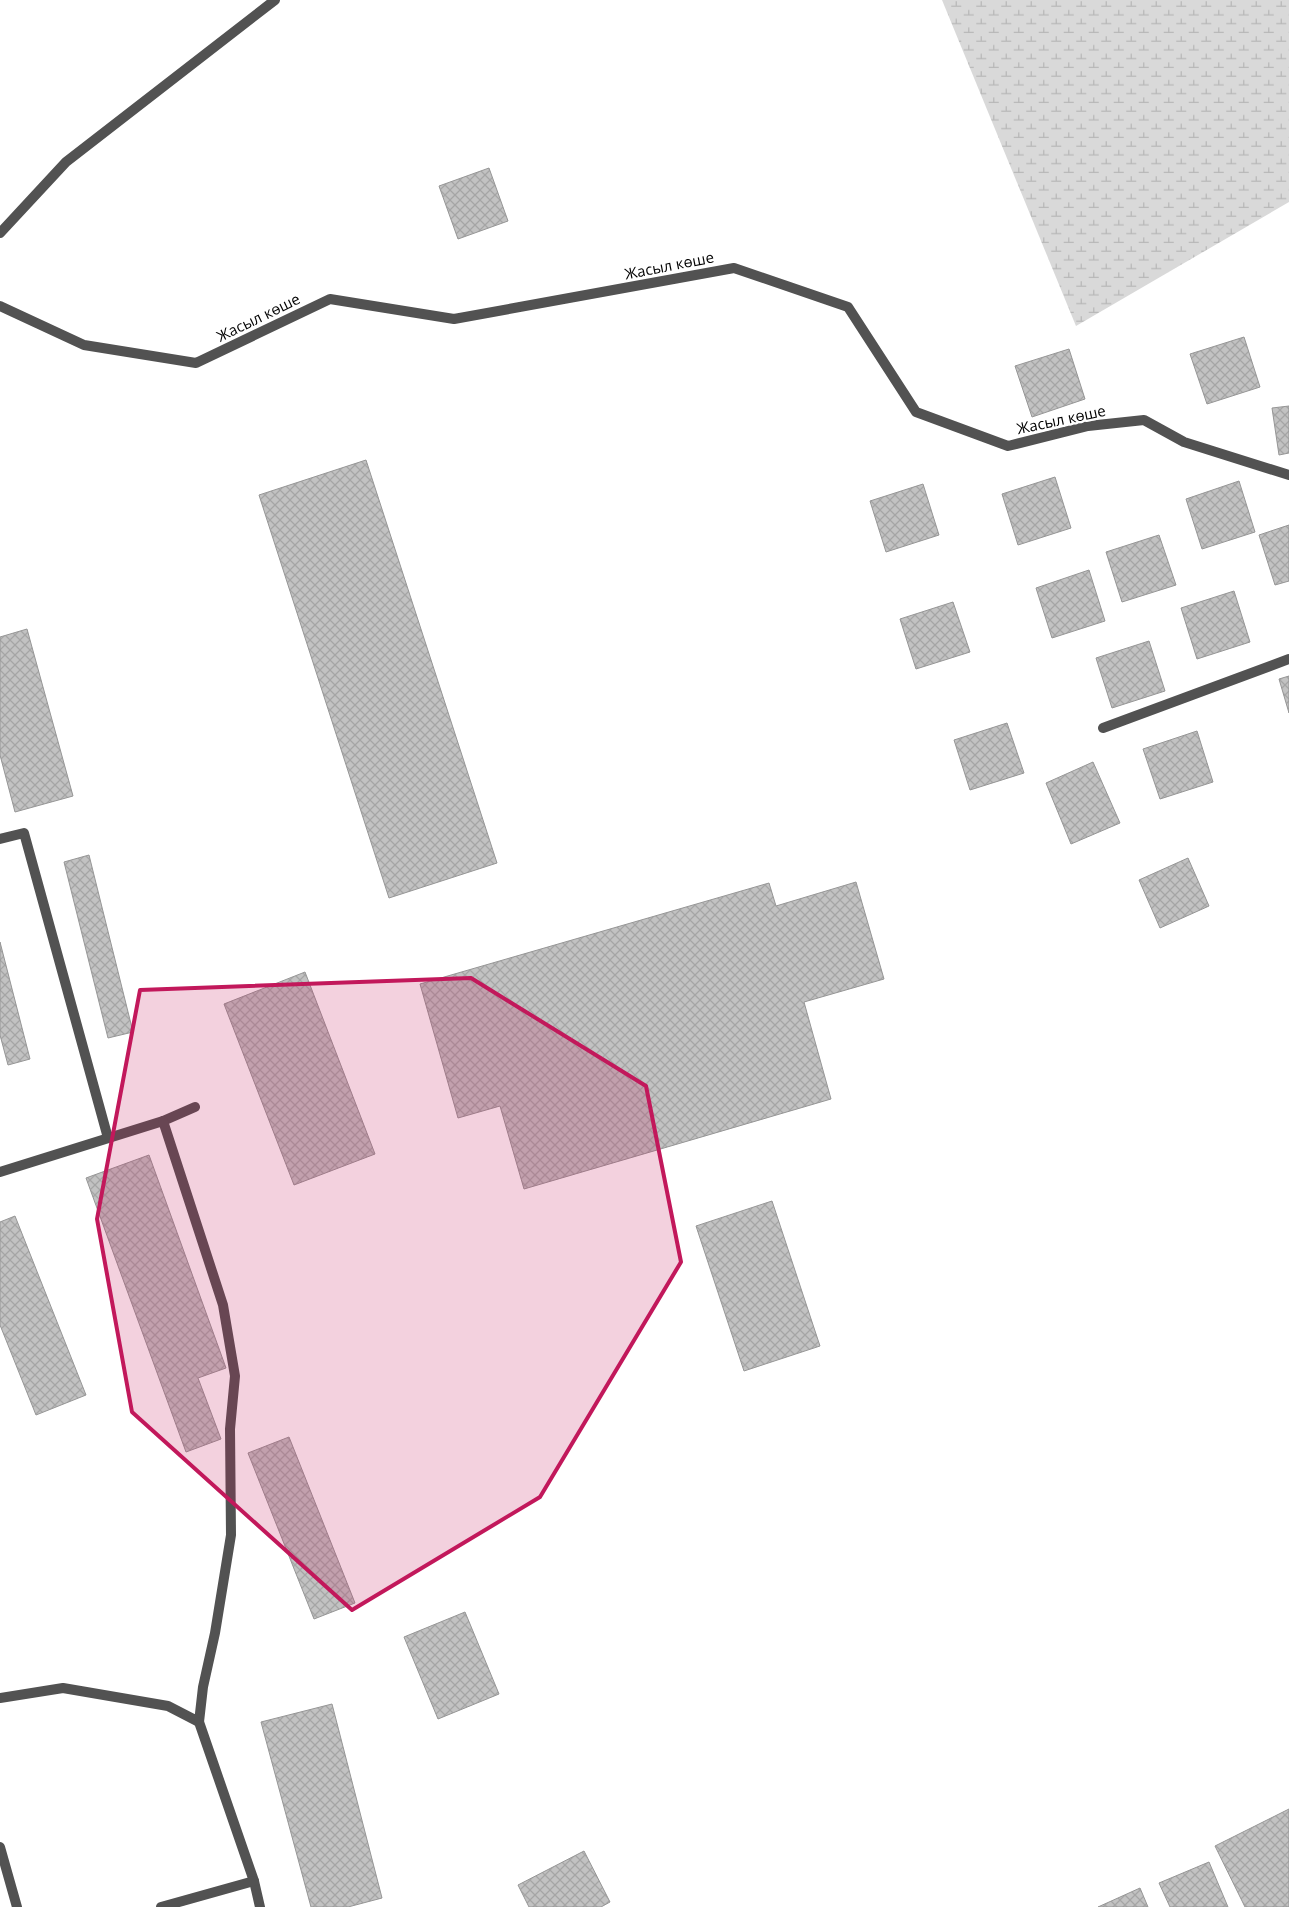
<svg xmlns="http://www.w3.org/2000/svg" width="1289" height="1907" viewBox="0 0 1289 1907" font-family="'Open Sans',sans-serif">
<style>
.wetland{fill:url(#wetland-marsh)}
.building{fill:url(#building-cross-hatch);stroke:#969696}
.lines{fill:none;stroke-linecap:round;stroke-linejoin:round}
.lane{stroke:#525252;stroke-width:10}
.street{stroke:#525252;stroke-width:10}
.marked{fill:#c2185b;fill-opacity:0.2;stroke:#c2185b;stroke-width:4;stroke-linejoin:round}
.labels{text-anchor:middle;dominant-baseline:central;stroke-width:4.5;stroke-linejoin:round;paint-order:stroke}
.street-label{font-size:15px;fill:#000;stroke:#fff}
</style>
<defs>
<pattern id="wetland-marsh" width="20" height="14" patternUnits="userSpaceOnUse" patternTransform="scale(1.25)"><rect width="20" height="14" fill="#d9d9d9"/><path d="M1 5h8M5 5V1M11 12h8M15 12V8" fill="none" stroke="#b8b8b8"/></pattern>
<pattern id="building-cross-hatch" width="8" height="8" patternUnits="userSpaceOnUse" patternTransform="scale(1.25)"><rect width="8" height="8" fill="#c2c2c2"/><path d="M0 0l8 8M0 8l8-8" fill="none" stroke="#a5a5a5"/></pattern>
</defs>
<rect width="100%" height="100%" fill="#fff"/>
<path class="wetland" d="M 942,0 L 1289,0 L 1289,202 L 1076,326 Z"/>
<g class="building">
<path d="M 489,168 L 508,221 L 458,239 L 439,186 Z"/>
<path d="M 1244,337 L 1260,387 L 1207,404 L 1190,354 Z"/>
<path d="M 1069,349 L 1085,399 L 1032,417 L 1015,366 Z"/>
<path d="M 1289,406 L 1289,453 L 1279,455 L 1272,408 Z"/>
<path d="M 366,460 L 497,863 L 389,898 L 259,495 Z"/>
<path d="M 1055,477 L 1071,528 L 1018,545 L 1002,494 Z"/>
<path d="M 1239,481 L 1255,532 L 1202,549 L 1186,499 Z"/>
<path d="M 923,484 L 939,535 L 886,552 L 870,501 Z"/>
<path d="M 1289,525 L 1289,581 L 1275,585 L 1259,535 Z"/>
<path d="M 1159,535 L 1176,585 L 1122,602 L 1106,552 Z"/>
<path d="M 1089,570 L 1105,621 L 1052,638 L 1036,588 Z"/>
<path d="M 1234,591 L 1250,642 L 1197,659 L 1181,608 Z"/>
<path d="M 953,602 L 970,652 L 916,669 L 900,619 Z"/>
<path d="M 27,629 L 73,796 L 15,812 L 0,755 L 0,637 Z"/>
<path d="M 1149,641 L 1165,691 L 1112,708 L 1096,658 Z"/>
<path d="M 1289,676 L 1289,713 L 1279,679 Z"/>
<path d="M 1007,723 L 1024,773 L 970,790 L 954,740 Z"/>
<path d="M 1197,731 L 1213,782 L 1160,799 L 1143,749 Z"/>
<path d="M 1093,762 L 1120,823 L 1071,844 L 1046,783 Z"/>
<path d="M 89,855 L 133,1032 L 108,1038 L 64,862 Z"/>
<path d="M 1188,858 L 1209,906 L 1160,928 L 1139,880 Z"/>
<path d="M 856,882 L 884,979 L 804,1002 L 831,1099 L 524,1189 L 500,1106 L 458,1118 L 420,984 L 769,883 L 776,906 Z"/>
<path d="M 0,942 L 30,1059 L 8,1065 L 0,1035 Z"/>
<path d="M 305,972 L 375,1154 L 294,1185 L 224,1004 Z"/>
<path d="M 149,1155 L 226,1368 L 198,1378 L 221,1439 L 186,1452 L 86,1178 Z"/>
<path d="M 772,1201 L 820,1346 L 744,1371 L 696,1226 Z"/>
<path d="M 15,1216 L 86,1395 L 36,1415 L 0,1325 L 0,1222 Z"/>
<path d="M 289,1437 L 355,1603 L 314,1619 L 248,1453 Z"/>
<path d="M 465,1612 L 499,1694 L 438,1719 L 404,1637 Z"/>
<path d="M 332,1704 L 382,1898 L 348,1907 L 311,1907 L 261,1722 Z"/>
<path d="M 1289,1809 L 1289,1907 L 1245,1907 L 1215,1846 Z"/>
<path d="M 584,1851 L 610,1902 L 601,1907 L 529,1907 L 518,1885 Z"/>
<path d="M 1209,1862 L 1228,1907 L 1170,1907 L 1159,1883 Z"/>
<path d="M 1140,1888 L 1148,1907 L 1098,1907 Z"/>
</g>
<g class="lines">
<g class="lane">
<path d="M 0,233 L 66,162 L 275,0"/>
<path d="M 0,839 L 24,833 L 108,1138"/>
<path d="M 0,1172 L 163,1121 L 195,1107"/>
<path d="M 0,1698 L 63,1688 L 168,1706 L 199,1722 L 203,1687 L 215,1633 L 231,1535 L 230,1429 L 235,1376 L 223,1305 L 163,1121"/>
</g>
<g class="street">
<path d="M 0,306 L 84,345 L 196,363 L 330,299 L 454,319 L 734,268 L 848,307 L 916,412 L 1008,446 L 1088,426 L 1144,420 L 1184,442 L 1289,475"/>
<path d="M 1103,728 L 1289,659"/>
<path d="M 199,1722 L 254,1881 L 260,1907"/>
<path d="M 0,1847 L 17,1907"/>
<path d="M 161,1907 L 254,1881"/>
</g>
</g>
<path class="marked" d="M 471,978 L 646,1086 L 681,1262 L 540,1497 L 352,1610 L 132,1412 L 97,1219 L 140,990 Z"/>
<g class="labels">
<g class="street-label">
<text transform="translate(669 265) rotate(-11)">Жасыл көше</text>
<text transform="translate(258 317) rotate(-26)">Жасыл көше</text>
<text transform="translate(1061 419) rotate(-12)">Жасыл көше</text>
</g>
</g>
</svg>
